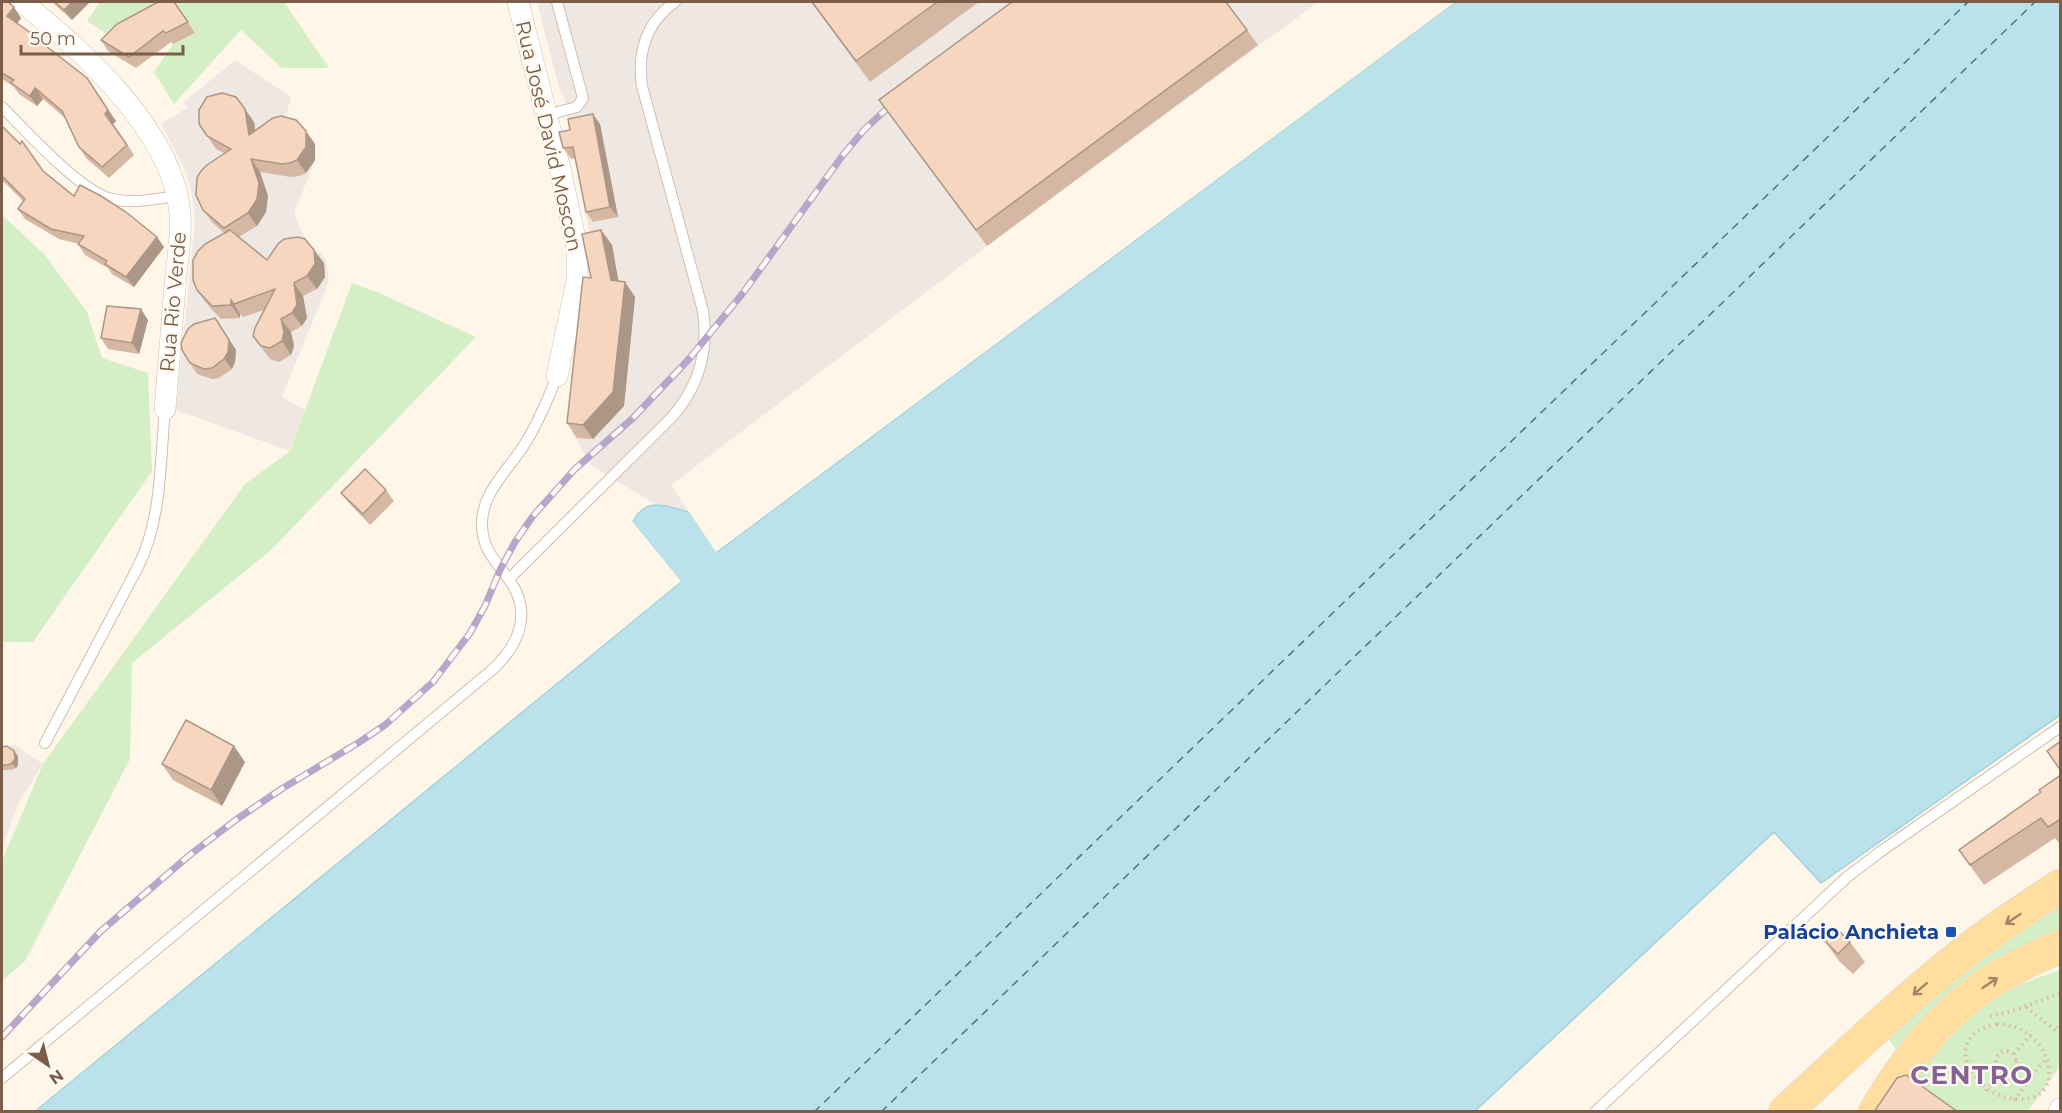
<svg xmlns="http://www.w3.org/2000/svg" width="2062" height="1113" viewBox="0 0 2062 1113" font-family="Montserrat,sans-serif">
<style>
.industrial{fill:#efe8e2}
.green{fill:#d4eec5}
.water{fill:#bbe2ea;stroke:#a0d2dd;stroke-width:1.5}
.pier{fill:#fef6e9}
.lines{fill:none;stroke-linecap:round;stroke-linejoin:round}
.ferry{stroke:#3e7b89;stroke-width:1.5;stroke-dasharray:8 6;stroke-linecap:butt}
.service-casing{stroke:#d2bead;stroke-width:12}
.minor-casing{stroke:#d2bead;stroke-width:22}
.primary-casing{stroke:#ddd5d0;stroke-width:34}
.path{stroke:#dcb9a0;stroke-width:4;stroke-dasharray:1.5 4.5;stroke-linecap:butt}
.service{stroke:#fff;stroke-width:10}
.minor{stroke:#fff;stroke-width:21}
.primary{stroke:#ffde9f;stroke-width:33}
.rail-casing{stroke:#baa5ca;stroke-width:7}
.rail{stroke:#fffaf1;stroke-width:4.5;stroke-dasharray:14;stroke-linecap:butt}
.wall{fill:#d4b8a3}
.shaded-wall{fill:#ac9685}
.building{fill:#f6d6be;stroke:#ac9685;stroke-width:1.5}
.oneway{stroke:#a38463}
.transit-dot{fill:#1a4fb4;stroke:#fffaf1;stroke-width:2}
.labels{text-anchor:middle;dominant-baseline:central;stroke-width:4.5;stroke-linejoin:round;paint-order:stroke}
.street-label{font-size:20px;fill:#7b5d49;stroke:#fffaf1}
.transit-label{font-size:20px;font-weight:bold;fill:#164399;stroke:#fffaf1;text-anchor:end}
.district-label{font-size:26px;font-weight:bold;letter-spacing:1.5px;fill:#876297;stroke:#fffaf1}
</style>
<rect width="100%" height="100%" fill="#fef6e9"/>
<g class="industrial">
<path d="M 537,2 L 1318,2 L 987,246 L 671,485 L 689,512 L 655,504 L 592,466 L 572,433 L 595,262 L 564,96 L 560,91 Z"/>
<path d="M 235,60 L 291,97 L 282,131 L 305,132 L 315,144 L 316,152 L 315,160 L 294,213 L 307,244 L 321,253 L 326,260 L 329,281 L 282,397 L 305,410 L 290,451 L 176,410 L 195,219 L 191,189 L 185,170 L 161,124 L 187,108 L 184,102 Z"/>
<path d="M 14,745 L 43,764 L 19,802 L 2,847 L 2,750 Z"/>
</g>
<g class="green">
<path d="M 100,2 L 284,2 L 329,68 L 282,68 L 241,30 L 174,104 L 154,72 L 173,44 L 192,34 L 110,36 L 87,21 Z"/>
<path d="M 2,215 L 44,254 L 87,312 L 102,358 L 148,373 L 152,471 L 33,642 L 2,642 Z"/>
<path d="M 352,283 L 377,292 L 476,337 L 271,550 L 132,663 L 130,759 L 25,961 L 2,981 L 2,861 L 43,764 L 245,484 L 290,451 Z"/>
<path d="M 2060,901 L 2060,933 L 1897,1051 L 1883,1030 Z"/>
<path d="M 2060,970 L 2060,1066 L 2028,1111 L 1951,1111 L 1913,1084 C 1932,1057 1955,1022 1983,1003 C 2004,989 2037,978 2060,970 Z"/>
</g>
<path class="water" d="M 1455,2 L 2060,2 L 2060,715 L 1821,883 L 1774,832 L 1475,1111 L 34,1112 L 681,582 L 633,522 C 646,496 665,506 689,512 L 717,552 Z"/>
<g class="pier">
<path d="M 1450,2 L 1455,2 L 716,552 L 686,508 L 691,510 L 717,548 Z"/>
<path d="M 633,522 L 681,581 L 34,1111 L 31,1112 L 677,581 L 630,524 Z"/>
</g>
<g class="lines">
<g class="ferry">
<path d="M 814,1112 L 1968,2"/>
<path d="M 881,1112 L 2035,2"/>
</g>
<g class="service-casing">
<g id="service">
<path d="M 2,107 C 26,131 81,192 112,199 C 133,204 156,199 177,196"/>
<path d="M 547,115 L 577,107 L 583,98 L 557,2"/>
<path d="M 509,579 L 671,418 C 699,387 709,352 703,311 L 642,86 C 637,51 647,22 675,2"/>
<path d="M 45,743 L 138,567 C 162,519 160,462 165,409"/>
<path d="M 2,1078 L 492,670 C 518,646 533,614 510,581 C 497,561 483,553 482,525 C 481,492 510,469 526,442 C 539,421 548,399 557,376"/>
<path d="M 1595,1112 L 1846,878 L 1880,852 L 2060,727"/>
</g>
</g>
<g class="minor-casing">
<g id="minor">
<path d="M 22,2 C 82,50 173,131 180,213 C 182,237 177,262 175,286 C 172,327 168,368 165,409"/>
<path d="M 518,2 L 560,169 L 577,248 L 577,281 L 557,376"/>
<path d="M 2059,1112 L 2060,1109"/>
</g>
</g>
<g class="primary-casing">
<g id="primary">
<path d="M 1785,1112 C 1844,1058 1900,1003 1963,954 C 1993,929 2028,908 2060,886"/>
<path d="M 1875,1112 C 1903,1064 1941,1015 1987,984 C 2010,969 2035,957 2060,947"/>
</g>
</g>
<g class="path">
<path d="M 2026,1007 L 2056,1031 L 2060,1025"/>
<path d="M 1990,1016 L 2016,1010 L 2060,993"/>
<path d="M 1997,1024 C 2011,1024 2024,1029 2034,1039 C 2050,1054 2058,1086 2034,1097 C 1983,1113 1930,1037 1997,1024 Z"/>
<circle cx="2006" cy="1061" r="10"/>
<path d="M 2014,1054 L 2030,1035"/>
<path d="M 1986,1091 L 2002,1070"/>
<path d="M 2014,1100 L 2046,1058"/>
</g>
<use href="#service" class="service"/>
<use href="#minor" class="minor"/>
<use href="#primary" class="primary"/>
<g class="rail-casing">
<path id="rail" d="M 2,1037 L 101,931 L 191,854 L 237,819 L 283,788 L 358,743 L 385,725 L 433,682 L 470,633 L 485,606 L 500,570 L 515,542 L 533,516 L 575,469 L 632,419 L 689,359 L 743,293 L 843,155 L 864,130 L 899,97"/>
</g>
<use href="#rail" class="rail"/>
</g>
<g class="wall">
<path d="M 2,2 L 21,18 L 17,23 L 42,44 L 116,121 L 113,124 L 134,155 L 109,178 L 86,158 L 79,147 L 65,118 L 43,99 L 37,106 L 19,94 L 14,87 L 2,79 Z"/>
<path d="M 52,2 L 90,2 L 72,20 Z"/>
<path d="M 174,2 L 195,33 L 173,44 L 171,42 L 136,68 L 108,51 L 101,40 Z"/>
<path d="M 811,2 L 979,2 L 870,82 Z"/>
<path d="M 1247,30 L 1258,45 L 987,246 L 879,100 Z"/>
<path d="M 254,122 L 255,131 L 315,144 L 315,160 L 306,173 L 299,176 L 291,177 L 260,172 L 268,196 L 266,212 L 257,226 L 239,237 L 267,260 L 324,263 L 325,277 L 317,289 L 303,296 L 307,318 L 302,326 L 291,332 L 294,346 L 291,355 L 279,362 L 270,359 L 253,336 L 264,310 L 243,317 L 240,314 L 240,318 L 221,319 L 206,303 L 197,290 L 224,233 L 212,222 L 203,210 L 224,153 L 216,149 L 199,124 Z"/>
<path d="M 600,124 L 618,217 L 593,222 L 586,212 L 575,158 L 571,159 L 563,148 Z"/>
<path d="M 2,126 L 43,171 L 74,196 L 164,247 L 134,287 L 112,274 L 108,268 L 85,255 L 78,244 L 79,244 L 59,239 L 25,219 L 18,209 L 23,201 L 4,182 L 2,185 Z"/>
<path d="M 601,230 L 612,245 L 618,281 L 625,282 L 635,297 L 624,406 L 593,439 L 577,438 L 567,423 L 591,278 Z"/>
<path d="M 215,318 L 236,350 L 235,362 L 232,369 L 219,378 L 212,379 L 197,374 L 190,363 Z"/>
<path d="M 148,320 L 139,354 L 108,349 L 101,338 Z"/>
<path d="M 386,490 L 394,501 L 370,525 L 349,503 L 341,493 Z"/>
<path d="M 2,747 L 14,751 L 18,756 L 18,765 L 16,768 L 11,770 L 2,770 Z"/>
<path d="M 245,762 L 222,806 L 173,780 L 162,764 Z"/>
<path d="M 2061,775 L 2061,846 L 2055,838 L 1984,885 L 1959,850 L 2041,792 Z"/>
<path d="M 1825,941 L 1850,942 L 1865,962 L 1853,974 L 1839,961 Z"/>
</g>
<g class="shaded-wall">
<path d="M 72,2 L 90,2 L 72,20 L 64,10 Z"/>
<path d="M 14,7 L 21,18 L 15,27 L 7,16 Z"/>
<path d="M 87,78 L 116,121 L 113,124 L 134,155 L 105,114 Z"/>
<path d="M 35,88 L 43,99 L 37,106 L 30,96 Z"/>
<path d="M 245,109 L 254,122 L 258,148 L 249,135 Z"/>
<path d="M 593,114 L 600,124 L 618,217 L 610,207 Z"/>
<path d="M 306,131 L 315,144 L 315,160 L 306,173 L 297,160 Z"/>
<path d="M 251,159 L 260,172 L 268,196 L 266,212 L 257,226 L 248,213 Z"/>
<path d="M 601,230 L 612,245 L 621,295 L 611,280 Z"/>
<path d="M 157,237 L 164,247 L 134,287 L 126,277 Z"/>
<path d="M 314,250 L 324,263 L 325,277 L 317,289 L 307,276 Z"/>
<path d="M 625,282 L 635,297 L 624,406 L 593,439 L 583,425 Z"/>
<path d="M 294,283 L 303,296 L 307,318 L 302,326 L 292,313 Z"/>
<path d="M 231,300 L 240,314 L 240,318 L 231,305 Z"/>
<path d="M 141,309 L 148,320 L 139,354 L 132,343 Z"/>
<path d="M 215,318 L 236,350 L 235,362 L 232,369 L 224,359 Z"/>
<path d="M 281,319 L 291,332 L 294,346 L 291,355 L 282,341 Z"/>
<path d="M 234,746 L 245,762 L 222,806 L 211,790 Z"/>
<path d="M 14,751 L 18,756 L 18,765 L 16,768 L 12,763 Z"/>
</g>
<g class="building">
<path d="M 2,2 L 8,2 L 14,7 L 7,16 L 38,38 L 37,39 L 87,78 L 108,110 L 105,114 L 127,145 L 102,167 L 79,147 L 62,111 L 35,88 L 30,96 L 11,83 L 14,80 L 2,73 Z"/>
<path d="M 55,2 L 72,2 L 64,10 Z"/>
<path d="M 158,2 L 174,2 L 188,22 L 166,33 L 163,31 L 129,57 L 101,40 L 117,24 Z"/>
<path d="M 812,2 L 937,2 L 856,61 Z"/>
<path d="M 1012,2 L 1226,2 L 1247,30 L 976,230 L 879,100 Z"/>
<path d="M 222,93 L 236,97 L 245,109 L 249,135 L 273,118 L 281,116 L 296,120 L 306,131 L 306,147 L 297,160 L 290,163 L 282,164 L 251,159 L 259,183 L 257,199 L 248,213 L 224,228 L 203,210 L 196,195 L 197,178 L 201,171 L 207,165 L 231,149 L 207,136 L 199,124 L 199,110 L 207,97 Z"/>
<path d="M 593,114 L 610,207 L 586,212 L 573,147 L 563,148 L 559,132 L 570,130 L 568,119 Z"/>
<path d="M 2,126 L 20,144 L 22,141 L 43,171 L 74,196 L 80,185 L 101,196 L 126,212 L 157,237 L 126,277 L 105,264 L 107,261 L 78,244 L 84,236 L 51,229 L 18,209 L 25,199 L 2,176 Z"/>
<path d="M 230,230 L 267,260 L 278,244 L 284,239 L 298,237 L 305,239 L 314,250 L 315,264 L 307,276 L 294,283 L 297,305 L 292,313 L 281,319 L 284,332 L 282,341 L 270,348 L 261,346 L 253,336 L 255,328 L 275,289 L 234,304 L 231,300 L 231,305 L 212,306 L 197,290 L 193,280 L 193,260 L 198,251 L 205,244 Z"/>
<path d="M 601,230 L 611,280 L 625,282 L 613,392 L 583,425 L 567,423 L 583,277 L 591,278 L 582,234 Z"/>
<path d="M 107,306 L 141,309 L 132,343 L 101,338 Z"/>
<path d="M 215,318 L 229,340 L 228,352 L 224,359 L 212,368 L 204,369 L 190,363 L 182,350 L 181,343 L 188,329 L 194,324 Z"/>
<path d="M 365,469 L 386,490 L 363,514 L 341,493 Z"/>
<path d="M 186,720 L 234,746 L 211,790 L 162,764 Z"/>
<path d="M 2061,741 L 2061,771 L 2047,751 Z"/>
<path d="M 7,746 L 14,751 L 15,759 L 12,763 L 8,765 L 2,765 L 2,747 Z"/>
<path d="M 2061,775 L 2061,819 L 2048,827 L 2041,818 L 1970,865 L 1959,850 L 2041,792 L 2039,790 Z"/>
<path d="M 1837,929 L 1850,942 L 1838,954 L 1825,941 Z"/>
<path d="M 1906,1075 L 1958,1112 L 1874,1112 L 1897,1078 Z"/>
</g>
<defs><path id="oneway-shaft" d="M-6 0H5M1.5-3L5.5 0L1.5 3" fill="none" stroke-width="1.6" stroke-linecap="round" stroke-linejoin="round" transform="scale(1.5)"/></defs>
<g class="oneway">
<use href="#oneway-shaft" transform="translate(2013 919) rotate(146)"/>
<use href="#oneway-shaft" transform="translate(1990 983) rotate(-34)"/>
<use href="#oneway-shaft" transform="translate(1920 989) rotate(139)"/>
</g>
<rect class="transit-dot" x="1945" y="926" width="12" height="12" rx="3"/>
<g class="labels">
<g class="street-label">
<text transform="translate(549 136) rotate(77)">Rua José David Moscon</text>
<text transform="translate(173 302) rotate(-85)">Rua Rio Verde</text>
</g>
<g class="transit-label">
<text x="1939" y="932">Palácio Anchieta</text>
</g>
<g class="district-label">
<text x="1972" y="1075">CENTRO</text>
</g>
</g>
<rect width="2062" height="1113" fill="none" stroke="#7b5d49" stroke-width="6"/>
<g transform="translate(48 1065) rotate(145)" stroke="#fffaf1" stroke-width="4.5" paint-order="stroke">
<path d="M0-4.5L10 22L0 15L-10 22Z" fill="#7b5d49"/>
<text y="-9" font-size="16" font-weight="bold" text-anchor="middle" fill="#7b5d49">N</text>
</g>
<path d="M21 45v9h162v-9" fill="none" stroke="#7b5d49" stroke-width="3"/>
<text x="30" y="45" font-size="18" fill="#7b5d49" stroke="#fffaf1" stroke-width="4.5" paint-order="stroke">50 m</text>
</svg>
